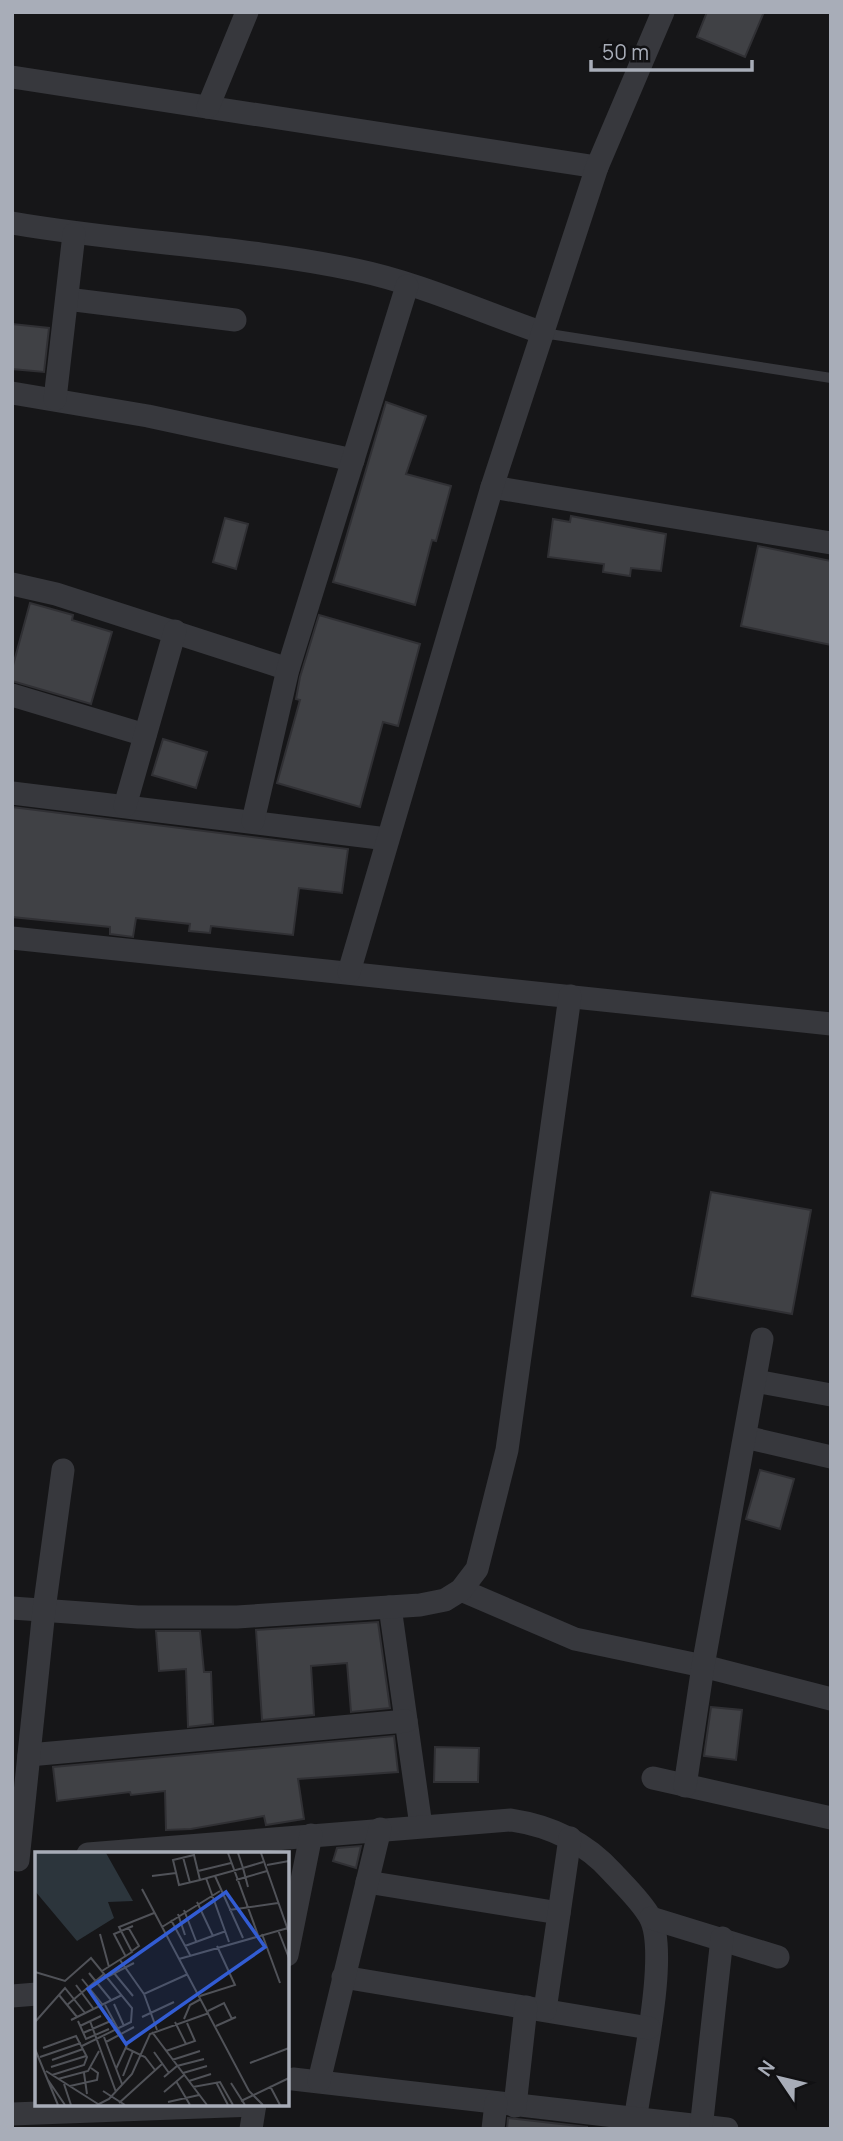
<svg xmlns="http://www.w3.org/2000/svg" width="843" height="2141" viewBox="0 0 843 2141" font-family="Manrope,sans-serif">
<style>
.building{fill:#404145;stroke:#303034;stroke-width:2}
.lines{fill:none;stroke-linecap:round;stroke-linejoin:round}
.lane{stroke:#37383d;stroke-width:10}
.street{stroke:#37383d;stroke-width:23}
.inset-road{fill:none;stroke:#505258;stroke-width:2}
.view{fill:#325cd3;fill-opacity:0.15;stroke:#325cd3;stroke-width:3.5}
.inset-edge{fill:none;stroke:#a8adb8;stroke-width:3.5}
</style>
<rect width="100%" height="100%" fill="#161618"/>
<g class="building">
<path d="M 707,12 L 764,12 L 745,57 L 697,37 Z"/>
<path d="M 12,324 L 49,328 L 44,372 L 12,369 Z"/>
<path d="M 386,402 L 426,416 L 406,474 L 451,486 L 436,541 L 432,540 L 415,605 L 333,582 Z"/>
<path d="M 571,516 L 666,534 L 661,571 L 631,568 L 630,576 L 603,572 L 604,564 L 548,557 L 553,519 L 570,522 Z"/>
<path d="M 225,518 L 248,524 L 236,569 L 213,562 Z"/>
<path d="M 758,546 L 831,561 L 831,645 L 741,626 Z"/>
<path d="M 30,603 L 73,615 L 72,620 L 112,632 L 91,704 L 12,681 L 12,669 Z"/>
<path d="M 319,615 L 420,644 L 398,726 L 383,722 L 360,807 L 277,783 L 300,700 L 296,699 L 300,677 Z"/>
<path d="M 163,739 L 207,752 L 196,788 L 152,775 Z"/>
<path d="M 12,807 L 348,849 L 342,893 L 299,888 L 293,935 L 211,926 L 210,933 L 189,931 L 190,924 L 136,918 L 133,937 L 110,934 L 110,927 L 12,917 Z"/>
<path d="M 711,1192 L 811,1210 L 792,1314 L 692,1296 Z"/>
<path d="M 760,1470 L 794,1479 L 780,1529 L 746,1519 Z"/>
<path d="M 378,1622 L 390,1708 L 351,1712 L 347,1663 L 311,1666 L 314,1715 L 262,1720 L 256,1630 Z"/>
<path d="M 156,1631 L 200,1631 L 204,1672 L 211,1672 L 213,1724 L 188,1727 L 186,1669 L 159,1671 Z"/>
<path d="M 711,1707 L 742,1710 L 736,1760 L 704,1756 Z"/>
<path d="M 394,1736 L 398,1772 L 298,1779 L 304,1819 L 266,1825 L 264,1816 L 191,1829 L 166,1830 L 165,1791 L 131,1795 L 130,1792 L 57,1801 L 53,1767 Z"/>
<path d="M 435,1747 L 479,1748 L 478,1782 L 434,1782 Z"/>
<path d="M 361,1846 L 356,1868 L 333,1861 L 337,1848 Z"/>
<path d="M 508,2118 L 587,2127 L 587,2129 L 507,2129 Z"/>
</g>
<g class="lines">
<path class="lane" d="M 543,333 L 831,378"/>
<g class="street">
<path d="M 12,77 L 597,167"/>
<path d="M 208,107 L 247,12"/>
<path d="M 12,223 C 126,243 243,246 356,270 C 419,283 482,312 543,333"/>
<path d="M 67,299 L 235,320"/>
<path d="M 12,393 L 148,416 L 353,460"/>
<path d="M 55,399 L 74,234"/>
<path d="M 492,487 L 831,543"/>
<path d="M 12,584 L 56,594 L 288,669"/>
<path d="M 12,695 L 145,735"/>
<path d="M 12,793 L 387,839"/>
<path d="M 125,806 L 175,631"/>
<path d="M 253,821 L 288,669 L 407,286"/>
<path d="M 12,938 L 831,1024"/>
<path d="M 349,972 L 492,487 L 597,167 L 663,12"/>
<path d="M 755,1381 L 831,1395"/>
<path d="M 745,1437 L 831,1457"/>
<path d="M 461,1590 L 575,1639 L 703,1666 L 831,1699"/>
<path d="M 390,1607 L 421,1826"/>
<path d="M 12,1608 L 138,1617 L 237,1617 L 420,1605 L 445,1600 L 461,1590 L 477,1569 L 507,1450 L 570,996"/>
<path d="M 29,1755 L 406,1721"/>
<path d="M 653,1778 L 831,1818"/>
<path d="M 685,1786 L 703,1666 L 762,1339"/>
<path d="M 88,1854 L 511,1820 C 551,1826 585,1842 612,1872 C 625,1886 641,1901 650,1917 C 670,1954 639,2083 634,2129"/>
<path d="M 18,1860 L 44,1610 L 63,1470"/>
<path d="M 367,1882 L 559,1913"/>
<path d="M 651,1918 L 778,1957"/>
<path d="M 287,1955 L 311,1835"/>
<path d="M 343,1977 L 649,2028"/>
<path d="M 12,1996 L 37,1994"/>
<path d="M 545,2010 L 570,1838"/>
<path d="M 293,2079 L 727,2129"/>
<path d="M 319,2081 L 380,1829"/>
<path d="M 515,2106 L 526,2007"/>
<path d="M 12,2114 L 255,2105"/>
<path d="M 251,2129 L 255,2104"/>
<path d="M 493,2129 L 496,2103"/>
<path d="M 701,2129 L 722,1938"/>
</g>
</g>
<g transform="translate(35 1852)">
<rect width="254" height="254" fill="#161618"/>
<path d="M 0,1 L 71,1 L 98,49 L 73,50 L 79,66 L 42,89 L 0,39 Z" fill="#2c353c"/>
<path class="inset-road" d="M 193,1 L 223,83M 203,1 L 208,16 L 228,10M 226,1 L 254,81M 148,5 L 155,31M 232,13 L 254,9M 163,19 L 196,11M 117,24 L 141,21M 180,24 L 208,86M 171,26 L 194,90M 165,28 L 144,33 L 138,8 L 159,3 L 165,28 L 208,16 L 213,35M 201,28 L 232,19M 107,37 L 214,239 L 228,253M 162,50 L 178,84M 149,58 L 161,89M 194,58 L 243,51M 143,62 L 150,83M 136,68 L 155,103M 93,75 L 104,94 L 97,99M 127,75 L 185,39M 243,78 L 254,106M 65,82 L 74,115M 227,82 L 245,131M 150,94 L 191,79M 91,105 L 79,82 L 98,74M 144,107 L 253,76M 85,108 L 109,142 L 153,122M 67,119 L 97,100 L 84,75 L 119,61M 0,120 L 30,129 L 56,106 L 97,156 L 96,170 L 47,194M 54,121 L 76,148M 79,121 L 98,144M 72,125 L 99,111M 47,127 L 67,152M 41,133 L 58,156M 109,142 L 122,178M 24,143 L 42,165M 165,144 L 200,133 L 182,94M 79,152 L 89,174M 32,153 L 69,122M 70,153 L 88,186M 173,159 L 189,151 L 197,167M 107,165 L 139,150M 149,167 L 155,153 L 166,147M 36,168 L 87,143M 43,169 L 51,187 L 74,177M 55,169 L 81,240M 0,170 L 30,136 L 50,161M 140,170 L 151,192M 45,174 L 66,164M 181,174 L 201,165M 117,180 L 172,253M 48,181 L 78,168M 69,185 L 87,232M 71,190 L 99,175M 8,196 L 41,184 L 52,205 L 49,213 L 17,223M 91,196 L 110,205 L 120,218M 0,197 L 23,253M 131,199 L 160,189 L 152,171M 119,200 L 134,221M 5,205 L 46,191M 17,208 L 48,197M 137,208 L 165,199M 215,211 L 254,196M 16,215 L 51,204M 81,217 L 92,193M 11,219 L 63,252M 49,221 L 52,242M 148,221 L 172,214M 88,224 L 98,199M 129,225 L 142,214 L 169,207M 23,227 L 53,219 L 64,199M 13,228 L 30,253M 141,229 L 155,253M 154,229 L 176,222M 181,230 L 193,253M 196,231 L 210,253M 29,232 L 36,253M 35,234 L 62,228 L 63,221 L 56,216M 235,234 L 245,253M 158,235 L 185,230 L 198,253M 68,239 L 90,253M 129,240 L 149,223M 206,249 L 254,226M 133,250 L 164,243M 84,251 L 127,212M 62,253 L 74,247 L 97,222 L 115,182 L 174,161"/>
<path class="view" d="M 191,40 L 230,95 L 91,192 L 53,137 Z"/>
<rect width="254" height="254" class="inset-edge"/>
</g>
<rect width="843" height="2141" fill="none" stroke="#a8adb8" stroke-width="28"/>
<g transform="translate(780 2078) rotate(305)" stroke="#111113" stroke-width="5" paint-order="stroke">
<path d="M0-5L12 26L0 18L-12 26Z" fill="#a8adb8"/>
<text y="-10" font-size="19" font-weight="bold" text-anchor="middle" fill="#a8adb8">N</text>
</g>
<path d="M591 60v10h161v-10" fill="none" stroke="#a8adb8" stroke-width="3.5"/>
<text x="602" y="60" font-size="21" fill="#a8adb8" stroke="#111113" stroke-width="5" paint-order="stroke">50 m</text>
</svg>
